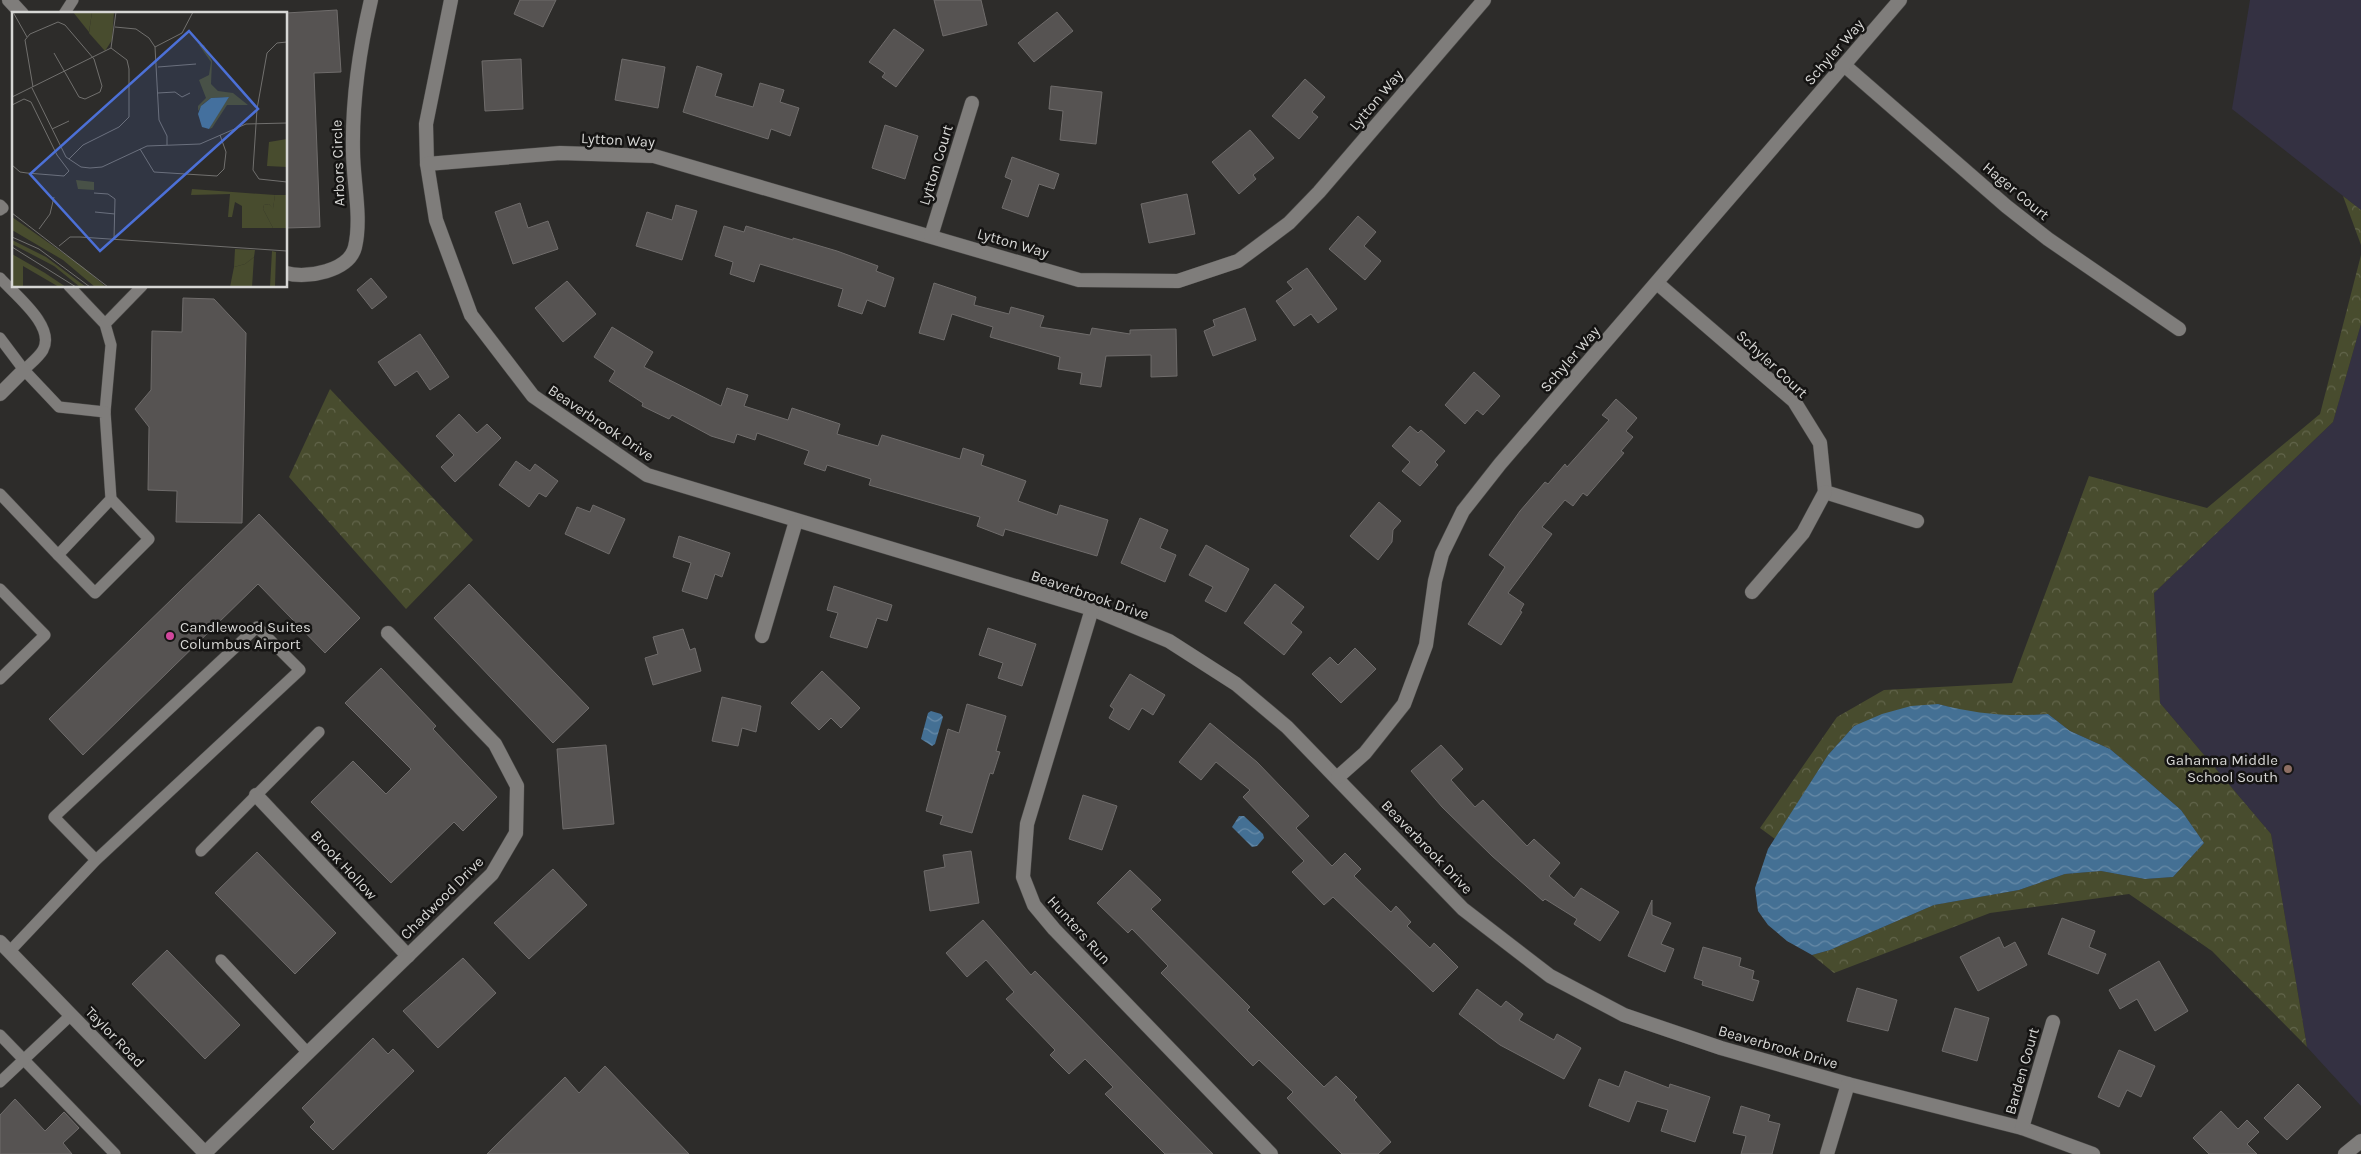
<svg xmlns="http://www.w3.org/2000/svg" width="2361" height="1154" viewBox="0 0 2361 1154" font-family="Karla,sans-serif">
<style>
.education{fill:#343142}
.forest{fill:url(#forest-crowns)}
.water{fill:url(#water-waves)}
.building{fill:#565352;stroke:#6f6c6b}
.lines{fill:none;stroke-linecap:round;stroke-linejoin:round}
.service-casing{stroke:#484745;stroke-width:12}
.minor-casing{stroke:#484745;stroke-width:15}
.secondary-casing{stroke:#484745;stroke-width:15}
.service{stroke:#7f7d7b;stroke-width:11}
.minor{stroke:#7f7d7b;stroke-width:14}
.secondary{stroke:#7f7d7b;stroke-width:14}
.hotel-dot{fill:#d1479c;stroke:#151413;stroke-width:2}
.education-dot{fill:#8d6e63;stroke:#151413;stroke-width:2}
.labels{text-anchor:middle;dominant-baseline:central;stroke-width:5;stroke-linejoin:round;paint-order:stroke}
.street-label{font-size:15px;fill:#d7d7d5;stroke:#151413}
.poi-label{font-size:15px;fill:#d7d7d5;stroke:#151413;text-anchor:start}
.inset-road{fill:none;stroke:#71706e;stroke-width:1}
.view{fill:#4c70d7;fill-opacity:0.15;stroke:#4c70d7;stroke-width:2.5}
.inset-edge{fill:none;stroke:#d7d7d5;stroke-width:2.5}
</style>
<defs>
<pattern id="forest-crowns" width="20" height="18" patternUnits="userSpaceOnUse" patternTransform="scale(1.25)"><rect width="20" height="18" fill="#484c2e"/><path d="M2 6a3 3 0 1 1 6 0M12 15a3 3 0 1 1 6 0" fill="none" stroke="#62654b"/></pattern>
<pattern id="water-waves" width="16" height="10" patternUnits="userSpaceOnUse" patternTransform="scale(1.25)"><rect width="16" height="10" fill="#447094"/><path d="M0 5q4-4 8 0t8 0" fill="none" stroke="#678aa7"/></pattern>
</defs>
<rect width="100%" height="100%" fill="#2d2c2a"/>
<g class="education">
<path d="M 2250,0 L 2361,0 L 2361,210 L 2232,109 Z"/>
<path d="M 2361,324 L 2361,1106 L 2307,1047 L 2271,834 L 2160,703 L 2154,593 L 2333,422 Z"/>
</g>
<g class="forest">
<path d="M 2343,196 L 2361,210 L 2361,245 Z"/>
<path d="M 2361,255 L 2361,324 L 2333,422 L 2154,593 L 2160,703 L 2271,834 L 2307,1047 L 2212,951 L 2129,894 L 1990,913 L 1834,973 L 1812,955 L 1830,950 L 1934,905 L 2019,890 L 2065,874 L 2101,871 L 2145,879 L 2173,877 L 2204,843 L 2181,810 L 2129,765 L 2110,749 L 2070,731 L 2048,714 L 2012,717 L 1971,713 L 1938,704 L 1854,726 L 1828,755 L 1775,839 L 1760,828 L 1837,717 L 1884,690 L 2012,683 L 2089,476 L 2207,508 L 2320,414 Z"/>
<path d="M 330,389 L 473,540 L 406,609 L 289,477 Z"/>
</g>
<g class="water">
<path d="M 1938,704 C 1977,714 2008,717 2048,714 L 2070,731 L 2110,749 L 2129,765 L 2181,810 L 2204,843 L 2173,877 L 2145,879 L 2101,871 L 2065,874 L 2019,890 L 1934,905 L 1830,950 L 1812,955 L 1787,941 L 1768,925 L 1758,911 L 1755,888 L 1768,849 L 1828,755 L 1854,726 L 1882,714 L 1911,706 Z"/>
<path d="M 931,711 L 941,714 L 943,717 L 935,744 L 932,746 L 921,739 L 928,713 Z"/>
<path d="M 1239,816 L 1244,816 L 1263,834 L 1264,838 L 1257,846 L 1252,847 L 1232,827 Z"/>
</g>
<g class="building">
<path d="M 520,0 L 556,0 L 543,27 L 514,14 Z"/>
<path d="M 934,0 L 981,0 L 987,25 L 943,36 Z"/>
<path d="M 337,10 L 341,72 L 314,73 L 320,227 L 286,228 L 286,13 Z"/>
<path d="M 1057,12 L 1073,31 L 1034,62 L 1018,43 Z"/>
<path d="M 894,29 L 924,50 L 896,87 L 882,77 L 885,73 L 869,62 Z"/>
<path d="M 521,59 L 523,109 L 485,111 L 482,61 Z"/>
<path d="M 622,59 L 665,67 L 658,108 L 615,100 Z"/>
<path d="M 697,66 L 722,74 L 715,96 L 753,107 L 760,83 L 784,90 L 780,102 L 799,108 L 790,136 L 771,129 L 768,139 L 683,112 Z"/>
<path d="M 1305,79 L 1325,97 L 1312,112 L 1318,117 L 1299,139 L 1272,116 Z"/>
<path d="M 1051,86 L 1102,92 L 1096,144 L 1060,140 L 1063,111 L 1049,109 Z"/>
<path d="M 885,125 L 918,136 L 905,179 L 872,168 Z"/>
<path d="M 1250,130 L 1274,158 L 1253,175 L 1256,179 L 1239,194 L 1212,162 Z"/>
<path d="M 1012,157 L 1059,174 L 1054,189 L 1039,184 L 1028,217 L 1002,208 L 1012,180 L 1005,177 Z"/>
<path d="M 1187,194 L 1195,234 L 1149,243 L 1141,204 Z"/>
<path d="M 520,203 L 528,228 L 548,221 L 558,249 L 513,264 L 495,212 Z"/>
<path d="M 676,205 L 697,211 L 682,260 L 636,246 L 647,212 L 672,220 Z"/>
<path d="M 1358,216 L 1376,232 L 1364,246 L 1381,261 L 1365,280 L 1329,249 Z"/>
<path d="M 724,226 L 744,232 L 746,226 L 793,240 L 793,238 L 837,251 L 878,266 L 876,271 L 894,278 L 885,307 L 867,300 L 862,314 L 838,306 L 843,289 L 760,264 L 754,282 L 730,274 L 733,262 L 715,256 Z"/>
<path d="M 1307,268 L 1337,309 L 1318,323 L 1311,314 L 1294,326 L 1276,301 L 1293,289 L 1287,282 Z"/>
<path d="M 371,278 L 387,297 L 372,309 L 357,290 Z"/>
<path d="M 567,281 L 596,314 L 563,342 L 535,308 Z"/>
<path d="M 934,283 L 976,297 L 974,305 L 1009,314 L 1011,307 L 1044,316 L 1040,327 L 1090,335 L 1092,328 L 1130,334 L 1130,330 L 1176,329 L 1177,376 L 1151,377 L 1151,355 L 1106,356 L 1101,387 L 1080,384 L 1082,373 L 1058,369 L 1060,357 L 990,337 L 993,327 L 952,314 L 944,340 L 919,333 Z"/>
<path d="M 183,298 L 214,299 L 246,333 L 242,523 L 176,522 L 177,491 L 148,490 L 149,427 L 135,409 L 151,390 L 152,331 L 182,332 Z"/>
<path d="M 1245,308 L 1256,340 L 1213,356 L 1204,331 L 1215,326 L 1213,320 Z"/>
<path d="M 612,327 L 653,352 L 644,367 L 721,406 L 727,388 L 748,395 L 744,406 L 788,420 L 792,408 L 840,424 L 837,434 L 878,446 L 882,435 L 960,459 L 963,448 L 984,455 L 981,465 L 1026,481 L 1018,501 L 1057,515 L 1060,505 L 1108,520 L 1097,556 L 1005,529 L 1003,536 L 977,526 L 980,517 L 869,485 L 871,479 L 827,465 L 825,471 L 804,464 L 809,451 L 757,433 L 755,440 L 737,434 L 734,443 L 711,436 L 672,415 L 669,419 L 642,406 L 643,403 L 609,381 L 615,371 L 594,357 Z"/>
<path d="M 420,334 L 449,377 L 430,390 L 417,371 L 395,386 L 378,362 Z"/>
<path d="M 1474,372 L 1500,396 L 1483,415 L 1477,410 L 1465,424 L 1445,405 Z"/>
<path d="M 1616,399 L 1637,418 L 1626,431 L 1633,437 L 1621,451 L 1624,453 L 1587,496 L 1583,493 L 1573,506 L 1565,500 L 1542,527 L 1552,534 L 1508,593 L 1524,604 L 1520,611 L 1522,612 L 1501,645 L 1468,624 L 1505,567 L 1489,555 L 1520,511 L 1545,482 L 1548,484 L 1565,464 L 1567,467 L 1609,420 L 1602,415 Z"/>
<path d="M 459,414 L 477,433 L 487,424 L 501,438 L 455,482 L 441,467 L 454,455 L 436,436 Z"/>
<path d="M 1410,426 L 1418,433 L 1421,430 L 1445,451 L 1435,462 L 1438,465 L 1420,486 L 1402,471 L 1410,462 L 1392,446 Z"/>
<path d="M 516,461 L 530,471 L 535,464 L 558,481 L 546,497 L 539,493 L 529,507 L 499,485 Z"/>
<path d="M 1379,502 L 1401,521 L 1393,530 L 1392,542 L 1378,560 L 1350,536 Z"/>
<path d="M 593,505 L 625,519 L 609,554 L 565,534 L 577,507 L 590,512 Z"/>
<path d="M 259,514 L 360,618 L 325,653 L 258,584 L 83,755 L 49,719 Z"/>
<path d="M 1140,518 L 1168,530 L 1160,548 L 1176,555 L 1165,582 L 1121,563 Z"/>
<path d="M 679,536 L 730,553 L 722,577 L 715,574 L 707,599 L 682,591 L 691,563 L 673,557 Z"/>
<path d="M 1206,545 L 1249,569 L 1226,612 L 1205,601 L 1213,587 L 1189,575 Z"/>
<path d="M 469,584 L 589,708 L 553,743 L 434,618 Z"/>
<path d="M 1275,584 L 1304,607 L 1291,623 L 1302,632 L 1284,655 L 1244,623 Z"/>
<path d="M 834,586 L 892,605 L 887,621 L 877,618 L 867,648 L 830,637 L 838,613 L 827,610 Z"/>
<path d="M 988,628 L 1036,644 L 1022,686 L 998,678 L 1003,663 L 979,655 Z"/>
<path d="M 683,629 L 690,650 L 695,648 L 701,671 L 653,685 L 645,658 L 658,654 L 653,637 Z"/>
<path d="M 1355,648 L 1376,669 L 1341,703 L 1312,674 L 1330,657 L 1338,665 Z"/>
<path d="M 381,668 L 436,726 L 433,729 L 497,797 L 463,831 L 454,822 L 391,883 L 311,802 L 353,761 L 386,794 L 411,769 L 345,703 Z"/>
<path d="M 822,671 L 860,708 L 841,728 L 831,718 L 819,730 L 791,703 Z"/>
<path d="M 1130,674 L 1165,695 L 1153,715 L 1142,708 L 1129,730 L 1109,718 L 1114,709 L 1110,706 Z"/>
<path d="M 722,697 L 761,706 L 756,732 L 742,728 L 738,746 L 712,741 Z"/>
<path d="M 967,704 L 1006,716 L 996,751 L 1000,752 L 993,774 L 990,773 L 972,833 L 940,824 L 943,816 L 926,811 L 948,729 L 959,733 Z"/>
<path d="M 1210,723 L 1257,762 L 1309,816 L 1296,828 L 1332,866 L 1345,853 L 1361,869 L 1354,876 L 1391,912 L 1396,906 L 1411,922 L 1407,926 L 1430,948 L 1434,943 L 1458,967 L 1433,992 L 1333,897 L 1324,905 L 1292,872 L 1304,861 L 1243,797 L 1250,790 L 1216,762 L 1201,780 L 1179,762 Z"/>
<path d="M 606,745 L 614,824 L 563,829 L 557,749 Z"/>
<path d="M 1441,745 L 1463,769 L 1451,780 L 1475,807 L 1483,800 L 1527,846 L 1534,839 L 1560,863 L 1549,876 L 1574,898 L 1581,888 L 1619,912 L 1600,941 L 1574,924 L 1577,919 L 1545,899 L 1543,901 L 1492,856 L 1442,807 L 1411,771 Z"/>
<path d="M 1083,795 L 1117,806 L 1102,850 L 1069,839 Z"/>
<path d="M 971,851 L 979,903 L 930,911 L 924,871 L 945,867 L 943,855 Z"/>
<path d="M 257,852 L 336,933 L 295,974 L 215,893 Z"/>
<path d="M 553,869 L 587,905 L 529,959 L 494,923 Z"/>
<path d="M 1130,870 L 1161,900 L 1151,909 L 1250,1007 L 1247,1010 L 1324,1087 L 1336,1076 L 1357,1097 L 1354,1100 L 1391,1142 L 1378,1154 L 1342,1154 L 1287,1098 L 1293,1092 L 1259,1060 L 1253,1066 L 1161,973 L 1168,966 L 1132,929 L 1128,933 L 1097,903 Z"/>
<path d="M 1652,900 L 1652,915 L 1671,923 L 1661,944 L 1674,949 L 1665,972 L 1628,956 Z"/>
<path d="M 2062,918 L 2095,931 L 2089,947 L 2106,954 L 2098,974 L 2048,954 Z"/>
<path d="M 983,920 L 1031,975 L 1035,971 L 1213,1154 L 1165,1154 L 1105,1094 L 1113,1087 L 1085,1059 L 1069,1074 L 1050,1055 L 1055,1050 L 1006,999 L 1014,992 L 986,960 L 967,977 L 946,953 Z"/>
<path d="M 1999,937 L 2004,948 L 2015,942 L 2027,965 L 1978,991 L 1960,957 Z"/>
<path d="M 1703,947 L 1741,958 L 1739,966 L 1754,971 L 1752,979 L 1759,981 L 1753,1001 L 1702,985 L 1703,981 L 1694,978 Z"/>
<path d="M 167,950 L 240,1025 L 205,1059 L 132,984 Z"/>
<path d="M 463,958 L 496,993 L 438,1048 L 403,1011 Z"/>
<path d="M 2159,961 L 2188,1011 L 2155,1031 L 2137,999 L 2120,1009 L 2109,990 Z"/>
<path d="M 1857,988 L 1897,1000 L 1888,1031 L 1847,1021 Z"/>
<path d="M 1477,989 L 1501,1007 L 1506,1001 L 1523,1014 L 1519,1020 L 1554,1040 L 1557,1034 L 1581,1048 L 1564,1079 L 1500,1045 L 1459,1014 Z"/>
<path d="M 1955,1008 L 1989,1018 L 1977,1061 L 1942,1051 Z"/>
<path d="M 373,1038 L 388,1054 L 393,1049 L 414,1071 L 333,1150 L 310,1127 L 315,1122 L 302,1108 Z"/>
<path d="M 2119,1050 L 2155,1066 L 2141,1097 L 2127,1090 L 2119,1107 L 2098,1097 Z"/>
<path d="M 605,1066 L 689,1154 L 487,1154 L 565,1077 L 579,1093 Z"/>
<path d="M 1625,1071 L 1669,1088 L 1670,1084 L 1710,1097 L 1695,1142 L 1661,1131 L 1668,1110 L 1637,1101 L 1629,1122 L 1589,1106 L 1599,1079 L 1619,1087 Z"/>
<path d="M 2298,1084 L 2321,1107 L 2287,1140 L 2264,1118 Z"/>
<path d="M 15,1099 L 45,1131 L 64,1112 L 79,1128 L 63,1143 L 72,1154 L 0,1154 L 0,1115 Z"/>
<path d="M 1741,1106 L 1770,1115 L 1768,1121 L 1780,1124 L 1772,1154 L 1741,1154 L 1746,1136 L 1733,1133 Z"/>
<path d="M 2221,1111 L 2238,1129 L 2247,1120 L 2259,1132 L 2247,1144 L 2257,1154 L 2209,1154 L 2193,1138 Z"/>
</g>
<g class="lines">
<g class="service-casing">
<g id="service">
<path d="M 64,14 L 73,0"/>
<path d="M 0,205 L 3,208 L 0,210"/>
<path d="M 0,278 C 15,295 56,326 43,350 C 39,357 30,364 24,370"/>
<path d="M 69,286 L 105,324 L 111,345 L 105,412"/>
<path d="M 105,324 L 142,286"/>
<path d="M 0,338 L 24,370 L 59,407 L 105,412 L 111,499 L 58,555 L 0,494"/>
<path d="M 58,555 L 95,593 L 149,539 L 111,499"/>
<path d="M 0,589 L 45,635 L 0,679"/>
<path d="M 201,851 L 319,732"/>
<path d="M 9,952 L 96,860 L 300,670 L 257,627 L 54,817 L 96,860"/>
<path d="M 221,960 L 308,1053"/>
<path d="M 0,1035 L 115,1154"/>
<path d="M 0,1082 L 71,1015"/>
</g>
</g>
<g class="minor-casing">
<g id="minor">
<path d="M 9,0 L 22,14"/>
<path d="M 451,0 L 426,124 L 427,164 L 436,220 L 471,315 L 533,396 L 647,475 L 1092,609 L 1169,641 L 1236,684 L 1287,727 L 1463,909 L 1550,976 L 1624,1015 L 1721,1048 L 1848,1084 L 2022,1128 L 2093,1154"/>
<path d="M 1844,65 L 2006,206 L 2048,239 L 2179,329"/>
<path d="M 427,164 L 560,153 L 654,156 L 1079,280 L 1178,281 L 1238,261 L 1289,223 L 1319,192 L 1484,0"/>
<path d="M 931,236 L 972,103"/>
<path d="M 286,273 C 307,279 349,271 355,247 C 362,217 353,181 353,151 C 352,99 359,51 371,0"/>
<path d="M 1657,283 L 1794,401 L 1820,443 L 1825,492 L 1917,521"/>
<path d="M 0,394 L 24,370"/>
<path d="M 1752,592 L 1803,533 L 1825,492"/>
<path d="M 1092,609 L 1027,824 L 1023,877 L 1034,905 L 1054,929 L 1271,1154"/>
<path d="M 762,636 L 796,521"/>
<path d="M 1338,777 L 1365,753 L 1404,704 L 1426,645 L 1435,581 L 1442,554 L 1463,511 L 1500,464 L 1900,0"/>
<path d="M 256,795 L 408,956"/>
<path d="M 2022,1128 L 2053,1022"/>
<path d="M 205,1153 L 492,874 L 516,833 L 517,786 L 495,744 L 388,633"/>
<path d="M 1827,1154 L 1848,1084"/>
<path d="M 2345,1154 L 2361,1141"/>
</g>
</g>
<g class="secondary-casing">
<path id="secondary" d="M 0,942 L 206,1154"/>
</g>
<use href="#service" class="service"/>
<use href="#minor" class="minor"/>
<use href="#secondary" class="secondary"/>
</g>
<circle class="hotel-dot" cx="170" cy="636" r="5"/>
<circle class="education-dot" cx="2288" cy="769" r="5"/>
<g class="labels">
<g class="street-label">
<text transform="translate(1834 52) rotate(-49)">Schyler Way</text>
<text transform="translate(1376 100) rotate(-50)">Lytton Way</text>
<text transform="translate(618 140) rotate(3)">Lytton Way</text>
<text transform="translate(338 163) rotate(-92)">Arbors Circle</text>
<text transform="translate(936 165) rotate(-73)">Lytton Court</text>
<text transform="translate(2016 191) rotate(40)">Hager Court</text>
<text transform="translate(1013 243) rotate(16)">Lytton Way</text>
<text transform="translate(1570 359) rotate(-49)">Schyler Way</text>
<text transform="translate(1772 364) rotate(43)">Schyler Court</text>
<text transform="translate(601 423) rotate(34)">Beaverbrook Drive</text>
<text transform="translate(1090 595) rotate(19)">Beaverbrook Drive</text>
<text transform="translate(1427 847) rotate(46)">Beaverbrook Drive</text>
<text transform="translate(344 865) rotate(47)">Brook Hollow</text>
<text transform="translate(442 898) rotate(-45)">Chadwood Drive</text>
<text transform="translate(1079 930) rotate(48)">Hunters Run</text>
<text transform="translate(115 1037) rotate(46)">Taylor Road</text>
<text transform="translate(1778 1047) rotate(16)">Beaverbrook Drive</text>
<text transform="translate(2022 1071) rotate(-74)">Barden Court</text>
</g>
<g class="poi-label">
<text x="180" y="627">Candlewood Suites<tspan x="180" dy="17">Columbus Airport</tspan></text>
<text x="2278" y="760" text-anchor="end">Gahanna Middle<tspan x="2278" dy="17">School South</tspan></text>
</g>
</g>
<g transform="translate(12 12)">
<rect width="275" height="275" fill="#2d2c2a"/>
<path d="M 61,0 L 80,0 L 77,20 ZM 263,183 L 275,183 L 275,216 L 261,216 L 251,197 L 252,193 L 257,192 L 261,196 ZM 0,205 L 71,255 L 94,275 L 83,275 L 51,248 L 0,218 ZM 0,228 L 34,245 L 74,275 L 68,275 L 42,254 L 0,232 ZM 260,239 L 264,240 L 263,275 L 258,275 ZM 242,245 L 240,275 L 218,275 L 222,255 L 233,252 Z" fill="#484c2e"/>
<path d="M 187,33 L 192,33 L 200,49 L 199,72 L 206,79 L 221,81 L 236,93 L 215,93 L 200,116 L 197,117 L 203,106 L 217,85 L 199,86 L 191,92 L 186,99 L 186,111 L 186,94 L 194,86 L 187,68 L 197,63 L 199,50 ZM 275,127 L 275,155 L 255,154 L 257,130 ZM 64,168 L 82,170 L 82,178 L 66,177 ZM 180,177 L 263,183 L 261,197 L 257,192 L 252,193 L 251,197 L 261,216 L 230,216 L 230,194 L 223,190 L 220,205 L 216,205 L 218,182 L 179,183 ZM 223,237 L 243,238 L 242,245 L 233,252 L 222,255 ZM 0,242 L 33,261 L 54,275 L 47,275 L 11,254 L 11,275 L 0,275 Z" fill="#484c2e"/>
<path d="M 80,0 L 102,0 L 100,28 L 93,39 L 77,21 Z" fill="#484c2e"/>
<path d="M 217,85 L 197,117 L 190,115 L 186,102 L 189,94 L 199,86 Z" fill="#447094"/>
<path class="inset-road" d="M 1,0 L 15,25M 103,15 L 124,17 L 137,26 L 143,35 L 147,108 L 155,124 L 155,133M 275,30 L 265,31 L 255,41 L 245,97 L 241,158 L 247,167 L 275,170M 143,35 L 170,21 L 181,0M 146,55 L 184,52M 21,75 L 13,28 L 18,22 L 46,10 L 53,13 L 82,47 L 90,74 L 88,80 L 73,87 L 67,85 L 42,41M 20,76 L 54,145 L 69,155 L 78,156 L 90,155 L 135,134 L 188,132 L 234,112 L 275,111M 146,81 L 163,80 L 170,85 L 178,81M 0,85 L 99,36 L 104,0M 0,93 L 12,87 L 19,90 L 45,143 L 57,159 L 52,164 L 15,161 L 8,160 L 0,153M 40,117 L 57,109M 128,137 L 142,160 L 205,164 L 212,157 L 214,140 L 208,123M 57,147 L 71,133 L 107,115 L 117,105 L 117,57 L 115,48 L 99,36M 82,181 L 96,182 L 103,187 L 102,227M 83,200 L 103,202M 0,201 L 96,275M 27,217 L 38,202 L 42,185M 0,225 L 27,237 L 78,275M 47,234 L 58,225 L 68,225 L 275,239M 0,235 L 64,275"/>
<path class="view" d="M 177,19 L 246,97 L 88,239 L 18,162 Z"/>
<rect width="275" height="275" class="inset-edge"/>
</g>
</svg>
